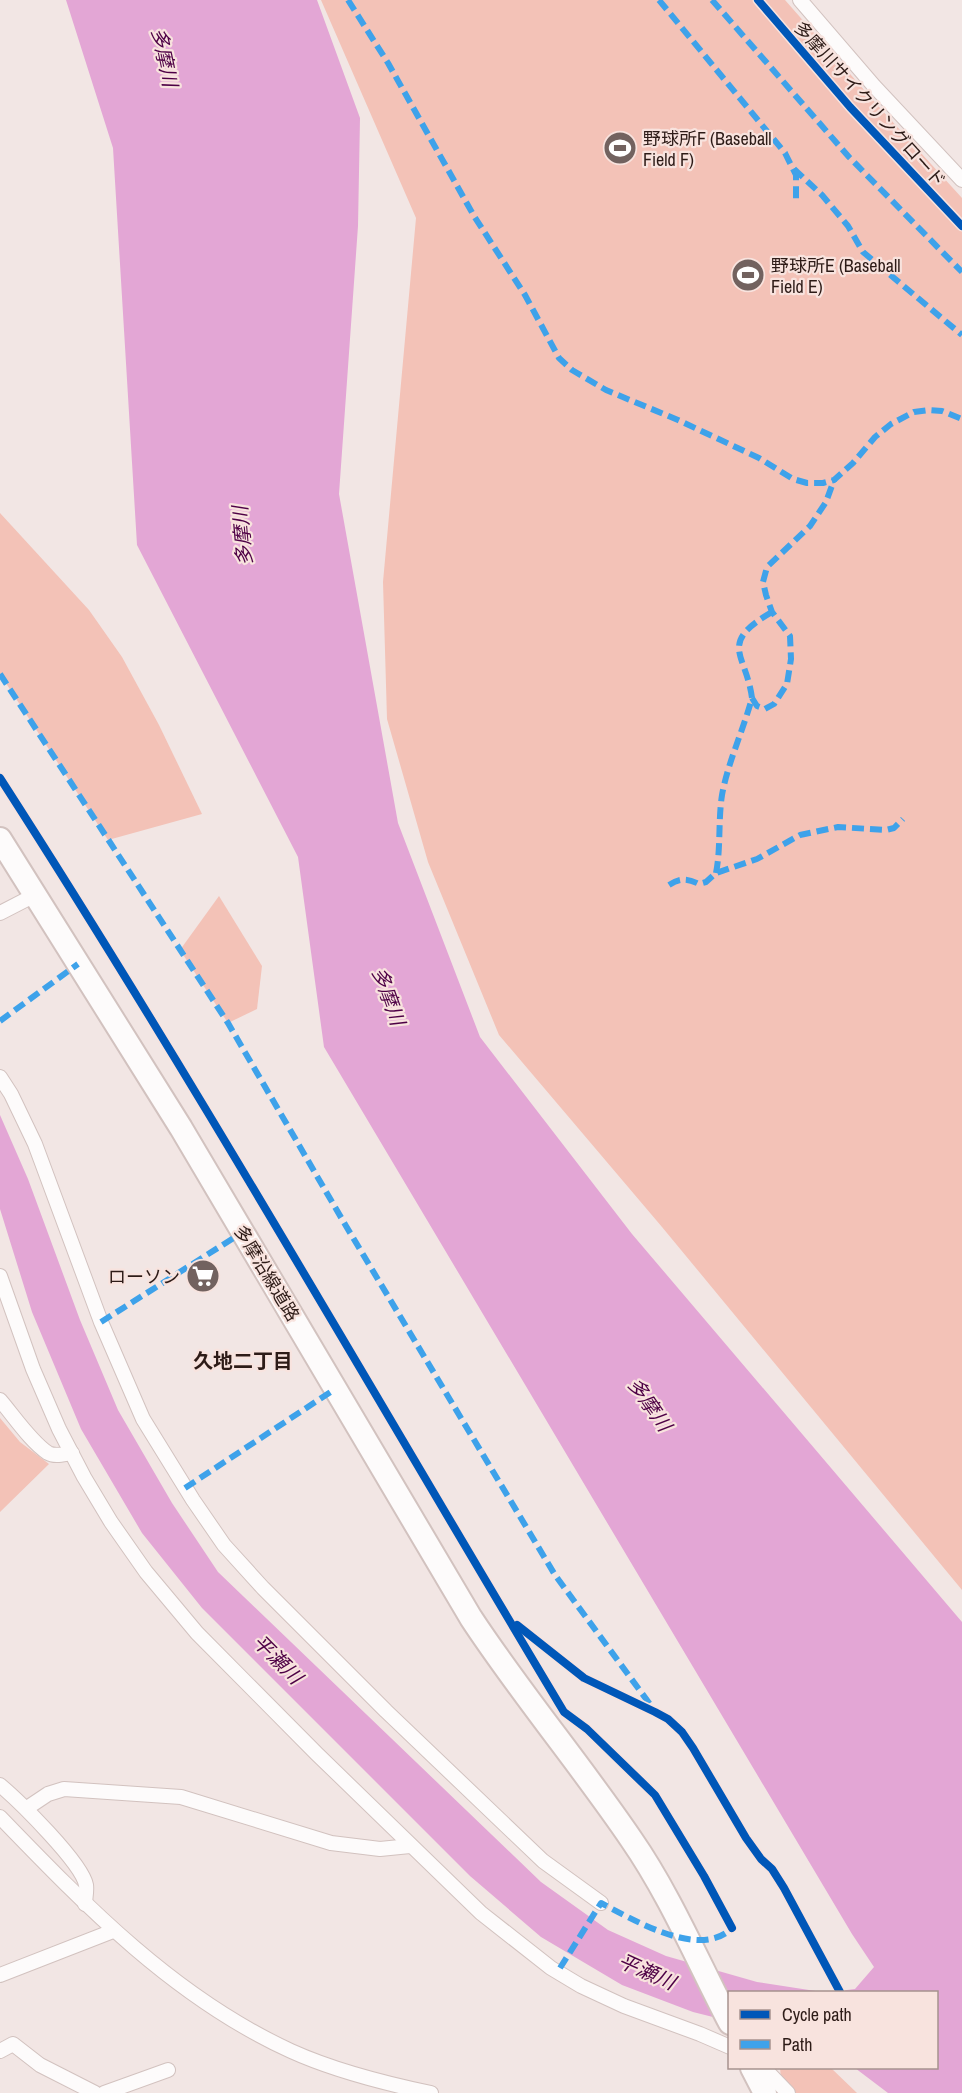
<svg xmlns="http://www.w3.org/2000/svg" width="962" height="2093" viewBox="0 0 962 2093" font-family="'Archivo Narrow','Noto Sans JP',sans-serif">
<style>
.green{fill:#f3c2b7}
.water{fill:#e3a6d5}
.lines{fill:none;stroke-linecap:round;stroke-linejoin:round}
.street-casing{stroke:#d2c2bf;stroke-width:16}
.primary-casing{stroke:#d2c2bf;stroke-width:26}
.street{stroke:#fdfbfb;stroke-width:14}
.primary{stroke:#fdfbfb;stroke-width:22}
.quiet{stroke:#3ea2ea;stroke-width:6;stroke-dasharray:12 6;stroke-linecap:butt}
.cycleway-casing{stroke:#f8e3de;stroke-width:11}
.cycleway{stroke:#0057b8;stroke-width:8}
.labels{text-anchor:middle;dominant-baseline:central;stroke-width:4.5;stroke-linejoin:round;paint-order:stroke}
.street-label{font-size:18px;fill:#2d1b17;stroke:#f8e3de}
.poi-label{font-size:18px;fill:#2d1b17;stroke:#f8e3de;text-anchor:start}
.water-label{font-size:20px;font-style:italic;fill:#4e0046;stroke:#f8e3de}
.neighbourhood-label{font-size:20px;font-weight:bold;fill:#2d1b17;stroke:#f8e3de}
</style>
<rect width="100%" height="100%" fill="#f2e6e4"/>
<g class="green">
<path d="M 321,0 L 785,0 L 880,108 L 962,198 L 962,1590 L 662,1227 L 499,1035 L 428,862 L 387,719 L 383,582 L 416,218 Z"/>
<path d="M 0,513 L 89,610 L 122,657 L 159,725 L 202,814 L 108,840 L 0,674 Z"/>
<path d="M 219,896 L 262,966 L 257,1009 L 228,1023 L 180,950 Z"/>
<path d="M 0,1418 L 20,1442 L 49,1464 L 0,1512 Z"/>
<path d="M 780,2068 L 831,2068 L 857,2093 L 788,2093 L 781,2078 Z"/>
</g>
<g class="water">
<path d="M 66,0 L 317,0 L 360,118 L 358,226 L 339,494 L 398,823 L 480,1037 L 632,1234 L 962,1622 L 962,2093 L 888,2093 L 855,2068 L 936,2068 L 936,1992 L 831,1992 L 855,1989 L 874,1967 L 852,1934 L 324,1047 L 298,857 L 137,545 L 113,148 Z"/>
<path d="M 0,1115 L 28,1179 L 80,1320 L 118,1410 L 172,1503 L 218,1572 L 541,1882 L 608,1930 L 666,1956 L 757,1982 L 822,1992 L 730,1992 L 729,2021 L 693,2012 L 622,1985 L 541,1937 L 470,1876 L 202,1608 L 142,1533 L 81,1429 L 32,1312 L 0,1209 Z"/>
</g>
<g class="lines">
<g class="street-casing">
<g id="street">
<path d="M 800,0 L 874,86 L 962,180"/>
<path d="M 0,913 L 35,895"/>
<path d="M 0,1077 L 11,1094 L 35,1144 L 101,1322 L 143,1419 L 193,1500 L 224,1545 L 263,1588 L 386,1711 L 543,1861 L 601,1903"/>
<path d="M 0,1276 L 33,1369 L 59,1429 L 84,1477 L 111,1522 L 146,1572 L 197,1633 L 317,1754 L 481,1913 L 551,1968 L 581,1986 L 624,2006 L 700,2034 L 730,2047"/>
<path d="M 0,1400 C 13,1415 31,1442 48,1453 C 55,1457 64,1454 72,1453"/>
<path d="M 0,1785 C 19,1801 82,1863 86,1885 C 87,1891 85,1898 85,1904"/>
<path d="M 27,1808 L 48,1794 L 64,1789 L 181,1797 L 331,1843 L 380,1849 L 410,1846"/>
<path d="M 0,1817 C 87,1907 175,1998 291,2051 C 335,2071 383,2083 431,2093"/>
<path d="M 0,1975 L 113,1931"/>
<path d="M 0,2051 L 13,2044 L 40,2065 L 95,2093"/>
<path d="M 764,2068 L 788,2093"/>
<path d="M 104,2093 L 168,2070"/>
</g>
</g>
<g class="primary-casing">
<g id="primary">
<path d="M 0,839 L 181,1128 L 471,1618 C 521,1694 580,1764 631,1839 C 670,1895 698,1962 730,2023"/>
<path d="M 752,2068 L 765,2093"/>
</g>
</g>
<use href="#street" class="street"/>
<use href="#primary" class="primary"/>
<g class="quiet">
<path d="M 348,0 L 388,63 L 474,216 L 525,295 L 559,358 L 572,370 L 606,390 L 678,420 L 759,458 L 793,479 L 807,483 L 823,483 L 834,480 L 853,463 L 875,437 L 891,424 L 914,412 L 929,410 L 942,411 L 962,419"/>
<path d="M 659,0 L 785,153 L 796,175 L 796,202"/>
<path d="M 712,0 L 849,157 L 962,272"/>
<path d="M 794,169 L 822,195 L 848,226 L 863,252 L 962,335"/>
<path d="M 0,674 L 228,1023 L 346,1226 L 555,1575 L 652,1707"/>
<path d="M 752,698 L 757,706 L 765,709 L 774,704 L 787,684 L 791,659 L 790,636 L 772,612 L 766,595 L 763,582 L 767,567 L 810,526 L 826,502 L 834,480"/>
<path d="M 716,873 C 721,848 718,821 722,795 C 728,762 743,731 752,698 C 746,653 717,644 772,612"/>
<path d="M 669,885 C 680,878 687,878 699,884 L 706,882 L 716,873 L 757,859 L 800,835 L 838,827 L 886,830 L 894,828 L 903,819"/>
<path d="M 0,1021 L 78,964"/>
<path d="M 101,1322 L 243,1232"/>
<path d="M 185,1488 L 335,1389"/>
<path d="M 560,1968 L 601,1903 C 634,1920 700,1960 732,1928"/>
</g>
<g class="cycleway-casing">
<g id="cycleway">
<path d="M 758,0 L 850,107 L 962,226"/>
<path d="M 0,778 C 197,1084 377,1400 564,1712 L 587,1729 L 655,1795 L 704,1876 L 732,1928"/>
<path d="M 517,1625 L 584,1678 L 655,1712 L 668,1719 L 682,1732 L 693,1748 L 746,1838 L 761,1859 L 772,1869 L 784,1888 L 840,1992"/>
</g>
</g>
<use href="#cycleway" class="cycleway"/>
</g>
<defs>
<g id="stadium-disc" transform="scale(1.725)"><circle r="9.5" fill="#72625f" stroke="#f8e3de"/><path d="M0-5a6.5 5 0 1 0 0 10a6.5 5 0 1 0 0-10ZM-3.5-1.8h7v3.6h-7Z" fill="#fff"/></g>
<g id="supermarket-disc" transform="scale(1.725)"><circle r="9.5" fill="#72625f" stroke="#f8e3de"/><path d="M-6-5.5h2.5l.6 2H6L4.5 2H-2.5L-4.4-4H-6ZM-1.5 3.2a1.3 1.3 0 1 0 .1 0ZM3 3.2a1.3 1.3 0 1 0 .1 0Z" fill="#fff"/></g>
</defs>
<g fill-rule="evenodd">
<use href="#stadium-disc" x="620" y="148"/>
<use href="#stadium-disc" x="748" y="275"/>
<use href="#supermarket-disc" x="203" y="1276"/>
</g>
<g class="labels">
<g class="street-label">
<text transform="translate(870 104) rotate(48)">多摩川サイクリングロード</text>
<text transform="translate(267 1273) rotate(59)">多摩沿線道路</text>
</g>
<g class="poi-label">
<text x="643" y="138">野球所F (Baseball<tspan x="643" dy="21">Field F)</tspan></text>
<text x="771" y="265">野球所E (Baseball<tspan x="771" dy="21">Field E)</tspan></text>
<text x="180" y="1276" text-anchor="end">ローソン</text>
</g>
<g class="water-label">
<text transform="translate(165 57) rotate(78)">多摩川</text>
<text transform="translate(242 536) rotate(-95)">多摩川</text>
<text transform="translate(389 996) rotate(70)">多摩川</text>
<text transform="translate(650 1404) rotate(55)">多摩川</text>
<text transform="translate(278 1659) rotate(45)">平瀬川</text>
<text transform="translate(647 1971) rotate(24)">平瀬川</text>
</g>
<g class="neighbourhood-label">
<text x="243" y="1360">久地二丁目</text>
</g>
</g>
<rect x="728" y="1991" width="210" height="78" fill="#f8e3de" stroke="#a7938e" stroke-width="1.5"/>
<rect x="740" y="2010" width="30" height="9" fill="#0057b8" stroke="#a7938e" stroke-width="1.5"/>
<text x="782" y="2021" font-size="18" fill="#2d1b17">Cycle path</text>
<rect x="740" y="2040" width="30" height="9" fill="#3ea2ea" stroke="#a7938e" stroke-width="1.5"/>
<text x="782" y="2051" font-size="18" fill="#2d1b17">Path</text>
</svg>
